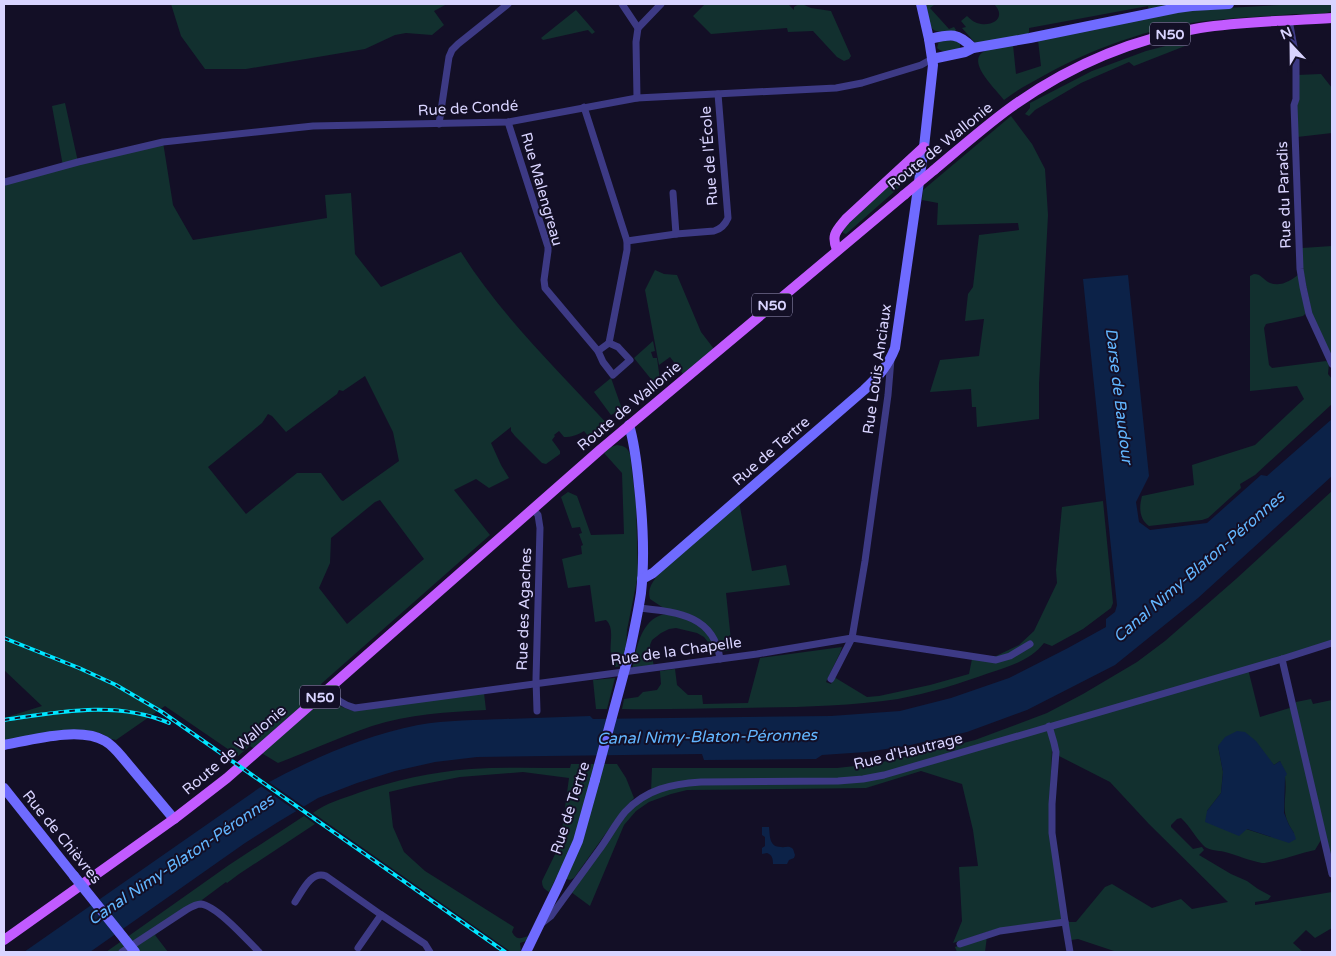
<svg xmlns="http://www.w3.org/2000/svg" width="1336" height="956" viewBox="0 0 1336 956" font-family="'Varela Round',sans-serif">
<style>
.green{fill:#12302f;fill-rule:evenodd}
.water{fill:#0c2248}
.pier{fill:#130f26}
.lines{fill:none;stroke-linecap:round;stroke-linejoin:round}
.street{stroke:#3d3a85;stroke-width:7}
.secondary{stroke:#6f6bff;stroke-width:10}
.primary{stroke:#c25bff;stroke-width:10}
.rail-casing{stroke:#00e5ff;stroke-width:4}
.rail{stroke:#130f26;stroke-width:2;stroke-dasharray:5.5;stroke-linecap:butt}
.secondary-bridge{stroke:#6f6bff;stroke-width:10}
.primary-bridge{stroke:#c25bff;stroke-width:10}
.labels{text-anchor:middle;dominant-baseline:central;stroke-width:4;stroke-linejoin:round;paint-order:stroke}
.shield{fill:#130f26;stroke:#9e99be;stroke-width:1}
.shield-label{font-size:14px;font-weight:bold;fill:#d9d4ff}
.street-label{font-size:15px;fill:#d9d4ff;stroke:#130f26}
.water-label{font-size:16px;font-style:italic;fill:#62b6ff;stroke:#130f26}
</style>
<rect width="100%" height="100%" fill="#130f26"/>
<g class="green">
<path d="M 171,4 L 447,4 L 434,11 L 444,25 L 432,35 L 406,33 L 395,35 L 365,49 L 246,69 L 205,69 L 181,36 Z"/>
<path d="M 705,4 L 788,4 L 794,10 L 794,7 L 799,4 L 802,4 L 811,8 L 831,11 L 851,56 L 849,59 L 844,61 L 837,57 L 813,31 L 788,32 L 787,28 L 711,34 L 693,16 Z"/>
<path d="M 928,4 L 933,4 L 934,5 L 930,8 L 949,29 L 954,27 L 956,30 L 956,32 C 928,32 932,33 926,6 Z"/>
<path d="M 994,4 L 1181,4 L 1149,11 L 1148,6 L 1029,28 L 1029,35 L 976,44 L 962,28 L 966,27 L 961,21 L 967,16 C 971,20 975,23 981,24 C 995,26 1006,16 994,4 Z"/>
<path d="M 1299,4 L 1332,4 L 1332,11 C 1321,16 1307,14 1295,14 C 1272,16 1249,17 1227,19 C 1162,23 1099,45 1043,76 C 1030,83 1017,90 1004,100 C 997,90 964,61 985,51 C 993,48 1004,47 1013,45 L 1016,74 L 1041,66 L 1038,40 L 1189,10 Z"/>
<path d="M 576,10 L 595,32 L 592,34 L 588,30 L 543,40 L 541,38 Z"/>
<path d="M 941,39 L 958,41 L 960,44 L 960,49 C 951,51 944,54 937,48 L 939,41 Z"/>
<path d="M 1185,41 L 1185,46 L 1134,66 L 1129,62 L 1081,83 L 1035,110 L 1029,116 L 1025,114 L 1030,108 L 1030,103 L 1092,71 L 1146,51 Z"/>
<path d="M 1321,74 L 1332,88 L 1332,133 L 1297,137 L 1296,106 L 1297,75 Z"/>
<path d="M 65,103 L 78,162 L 163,142 L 173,205 L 193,240 L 327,218 L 325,195 L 351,193 L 355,254 L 381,287 L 461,252 C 501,316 560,372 610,427 L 593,442 L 584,431 C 577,435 572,437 564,437 L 559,431 L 554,435 L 555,436 L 552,440 L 560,451 L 560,454 L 546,464 L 542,463 L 515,436 L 511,431 L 511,427 L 491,443 L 501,465 L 509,478 L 489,488 L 476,479 L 454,490 L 490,535 L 321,684 C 329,699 337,707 354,711 L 484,693 L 486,710 C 448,712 409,714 372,726 C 340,737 309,751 278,763 L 250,746 L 238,756 L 165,706 L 116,740 L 111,739 L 100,733 L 83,730 L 4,741 L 4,718 L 42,706 L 4,670 L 4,181 L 63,166 L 52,106 ZM 365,376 L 393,432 L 399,461 L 343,501 L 341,500 L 321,473 L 297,473 L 246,514 L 208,467 L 262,423 L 268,414 L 272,416 L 286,432 L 337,394 L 339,390 L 343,391 ZM 380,500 L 424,559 L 347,624 L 319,588 L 330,563 L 331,538 L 375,502 Z"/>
<path d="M 1011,116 L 1032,144 L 1045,169 L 1048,215 L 1039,384 L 1039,419 L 977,427 L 976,407 L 972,407 L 971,389 L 930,392 L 940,360 L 979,356 L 984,319 L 965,321 L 968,294 L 973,287 L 979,235 L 1019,230 L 1018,223 L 937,225 L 938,203 L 922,200 L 923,190 Z"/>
<path d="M 909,165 L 912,169 L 911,177 L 854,227 L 846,234 L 843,233 L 843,227 Z"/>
<path d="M 1332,246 L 1332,357 L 1313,319 L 1303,270 L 1302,248 Z"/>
<path d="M 655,270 L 664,274 L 677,275 L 701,332 L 714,349 L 683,374 L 670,357 L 659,365 L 645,290 Z"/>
<path d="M 1254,274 C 1261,274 1263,279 1268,282 C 1279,288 1291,281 1299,274 L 1306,313 L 1303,316 L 1266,324 L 1264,328 L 1269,365 L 1272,368 L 1326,361 L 1329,363 L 1328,374 L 1332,379 L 1332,404 L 1255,475 L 1240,484 L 1241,488 L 1208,518 L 1202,520 L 1149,526 C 1139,519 1139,507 1142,496 L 1194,485 L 1192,465 L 1255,445 L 1304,399 L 1297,386 L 1250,391 L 1250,276 Z"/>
<path d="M 653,341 L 655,351 L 651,352 L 653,358 L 657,358 L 660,380 L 655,384 L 634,358 Z"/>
<path d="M 611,378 L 622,409 L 611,415 L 594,392 Z"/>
<path d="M 617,445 C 624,446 627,447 630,454 L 636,505 L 638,575 L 627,630 L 626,649 L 621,666 L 615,667 C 614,663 612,659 611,655 C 609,644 615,628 606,620 L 595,622 L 590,585 L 568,588 L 562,559 L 582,554 L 581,546 L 583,545 L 579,534 L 582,533 L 580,527 L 572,528 L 561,497 L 568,492 L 577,496 L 591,535 L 624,534 L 622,473 L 604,453 L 611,447 Z"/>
<path d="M 1332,491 L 1332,643 L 1248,669 L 1260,717 L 1296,706 L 1296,702 L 1311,699 L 1313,704 L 1332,700 L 1332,862 L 1321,840 L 1315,850 C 1301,853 1288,858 1274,861 C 1270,862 1266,863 1262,863 C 1250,861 1237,855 1225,852 C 1217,850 1208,851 1203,845 C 1195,837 1190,826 1181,818 L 1177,819 L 1171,825 L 1171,827 L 1193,849 L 1202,847 L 1204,850 L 1199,855 L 1231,874 L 1247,881 L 1258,889 L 1271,896 L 1268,900 L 1255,902 L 1255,905 L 1332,892 L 1332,928 L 1315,938 L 1306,930 L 1293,943 L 1303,952 L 1117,952 L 1078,939 L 1071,940 L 1068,922 L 1076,922 L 1105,887 L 1112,884 L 1152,908 L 1181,899 L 1192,909 L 1228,902 L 1149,824 L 1110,782 L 1059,756 L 1052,750 L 1049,815 L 1062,920 L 993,930 L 953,943 L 962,921 L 959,867 L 978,866 L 973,830 L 962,784 L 921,771 L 866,788 L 687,790 L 671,794 L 649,802 L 636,811 L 624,825 L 590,906 L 571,892 L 628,813 L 651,792 L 652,768 L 837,768 L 873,764 L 940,749 L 975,740 L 1047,713 L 1083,694 L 1137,662 L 1165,641 L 1236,579 ZM 1218,746 L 1269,760 L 1274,765 L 1280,761 C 1282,766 1284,772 1285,777 C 1288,801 1278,810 1294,833 L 1271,837 L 1246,829 L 1207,811 L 1221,793 L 1223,772 Z"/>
<path d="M 1103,501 L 1113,603 L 1111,608 L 1083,629 L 1052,646 L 1044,643 C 1031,660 1008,667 989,673 C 959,684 929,693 898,699 C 845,707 792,707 739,708 C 700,708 661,710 622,709 L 624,699 L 638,697 L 643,692 L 657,690 L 661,684 L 660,671 L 675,669 L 677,685 L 688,695 L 702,695 L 703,704 L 748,703 L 760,658 L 842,647 L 840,653 L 826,682 L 831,684 L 834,677 L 867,697 L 879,696 L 930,685 L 969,674 L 972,659 L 996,656 L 1019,645 L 1034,631 L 1057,583 L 1056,570 L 1062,507 Z"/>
<path d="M 739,502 L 752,571 L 786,565 L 790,585 L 726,593 L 732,650 L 714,653 L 710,651 L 708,642 L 704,637 L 697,633 L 676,628 L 669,629 L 661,633 L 652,640 L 650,645 L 654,667 L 632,671 C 636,650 640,619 665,614 L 662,607 L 650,599 C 647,588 653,582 659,573 Z"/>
<path d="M 615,678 L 607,709 L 596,709 L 593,680 Z"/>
<path d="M 571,764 L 617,764 L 626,778 L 634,798 L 621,812 L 574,878 L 570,880 L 557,876 L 549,892 C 544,889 542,887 542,881 L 560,844 L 569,778 L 523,772 L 460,777 L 414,786 L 389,792 L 393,827 L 404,852 L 425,871 L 514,927 L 512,932 C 517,941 520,938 529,936 L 526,941 L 520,943 L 521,950 L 520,952 L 511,952 L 313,813 C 326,803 342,799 358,793 C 395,780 432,772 471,769 C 504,767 537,768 570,768 Z"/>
<path d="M 304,816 L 315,824 L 239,874 L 227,883 L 226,882 L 155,935 L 168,952 L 106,952 L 229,865 Z"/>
<path d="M 987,936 L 985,952 L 957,952 L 955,947 Z"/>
</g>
<g class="water">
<path d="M 1128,275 L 1149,476 L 1136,502 L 1139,522 L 1150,530 L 1207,523 L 1261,475 L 1267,476 L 1332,419 L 1332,476 L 1198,598 L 1115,665 L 1027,710 L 967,732 L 906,746 L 866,752 L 822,755 L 816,759 L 704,760 L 702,754 L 477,757 L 435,762 L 395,771 L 357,783 L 318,798 L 278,822 L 245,843 L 90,952 L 24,952 L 262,786 C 311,759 363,736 418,725 C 447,720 477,720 506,719 C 534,718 562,717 590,716 L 593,719 L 831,716 L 900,711 L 951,698 L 1009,678 L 1068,648 L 1106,627 L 1106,619 L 1115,612 L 1117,605 L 1083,279 Z"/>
<path d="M 1237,731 L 1245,732 L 1256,741 L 1274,765 L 1280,761 L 1287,774 L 1285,777 L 1284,813 L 1289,825 L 1294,833 L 1296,839 L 1289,843 L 1247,829 L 1239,836 L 1205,822 L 1207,811 L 1221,793 L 1223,772 L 1218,746 L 1225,737 Z"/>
<path d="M 762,827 L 769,827 C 770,836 769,847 781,847 C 787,848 788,845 793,849 L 795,855 L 794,858 L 789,860 L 787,864 L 773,864 C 773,858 772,855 767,853 L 762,854 L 762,848 L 765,846 L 765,837 L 762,835 Z"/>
</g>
<path class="pier" d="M 266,780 L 306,808 L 299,813 L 259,785 Z"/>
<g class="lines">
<g class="street">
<path d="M 622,4 L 638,28 L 636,42 L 637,98"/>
<path d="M 1289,20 L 1296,58 L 1296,99 L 1294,105 L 1300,269 L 1303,287 L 1309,314 L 1332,364"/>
<path d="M 638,28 L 661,4"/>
<path d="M 584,107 L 627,241 L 627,250 L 609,343"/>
<path d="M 508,122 L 548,247 L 548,251 L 544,280 L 545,288 L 598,351 L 609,343"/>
<path d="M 439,124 L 449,57 L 452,50 L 458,44 L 508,4"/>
<path d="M 5,182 L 78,162 L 163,142 L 313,126 L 508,122 L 637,98 L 836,88 L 862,83 L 921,65 L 932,59"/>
<path d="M 673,193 L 676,234"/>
<path d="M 627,241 L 676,234 L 714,231 C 721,229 725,225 728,218 L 718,94"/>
<path d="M 598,351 L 603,362 L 613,375 L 630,360 L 618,347 L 609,343"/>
<path d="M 533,509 L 538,515 L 540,528 L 536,679 L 537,711"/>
<path d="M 639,608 C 675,612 714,614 720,659"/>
<path d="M 1282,659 L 1332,874"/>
<path d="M 831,679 L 852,638 L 865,561 L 888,395 L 891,359"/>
<path d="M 328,690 C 336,699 343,705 355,708 L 757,654 L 852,638 L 996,660 L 1010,656 L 1030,644"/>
<path d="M 1049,726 L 1054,743 L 1056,752 L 1052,804 L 1052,833 L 1065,922 L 1070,952"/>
<path d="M 295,902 C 302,892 311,870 326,876 L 380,914 L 425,944 L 430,952"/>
<path d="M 542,923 L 551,916 C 567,894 583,872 599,850 C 608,838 615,824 625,812 C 646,789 672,784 701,782 L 838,781 L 863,779 L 884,775 L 1282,659 L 1332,643"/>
<path d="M 960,944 L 1000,931 L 1065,922"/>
<path d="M 358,948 L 381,915"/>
<path d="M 122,952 L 186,910 C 191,907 196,904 201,904 C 217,906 247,940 259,952"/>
</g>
<g class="secondary">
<path d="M 929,39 C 951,34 957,32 973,48"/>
<path d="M 932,59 L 965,52 L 973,48 L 1030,38 L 1177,8 L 1192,6 L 1229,4"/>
<path d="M 629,425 C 635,445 637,465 639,486 C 643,522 645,557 641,593 C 638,613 634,631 630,650"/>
<path d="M 642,579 L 653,573 L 864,390 C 878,377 888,366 895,348 L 924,147 L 933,65 L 929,39 L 921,4"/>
<path d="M 4,745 C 31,740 80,726 105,741 C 112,745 117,751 122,757 L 174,819"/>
<path d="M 4,788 L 74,876"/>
<path d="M 526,952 L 558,886 L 578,841 L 595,780"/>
</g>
<g class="primary">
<path d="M 934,170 C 959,149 984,127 1010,108 C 1067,67 1131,39 1200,28 C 1244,21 1288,21 1332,18"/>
<path d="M 837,250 C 831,235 836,231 846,219 L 924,147"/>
<path d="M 4,940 L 174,819 L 227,778 L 601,449 L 904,195"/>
</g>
<g class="rail-casing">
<g id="rail">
<path d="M 4,638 L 79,668 L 116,685 L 162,712 L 505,952"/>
<path d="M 4,720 C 58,712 117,700 169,723"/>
</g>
</g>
<use href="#rail" class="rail"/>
<g class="secondary-bridge">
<path d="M 595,780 L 630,650"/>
<path d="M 74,876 L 135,952"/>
</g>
<path class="primary-bridge" d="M 904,195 L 934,170"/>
</g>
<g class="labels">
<g class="shield">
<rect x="1150" y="22.5" width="40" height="23" rx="4"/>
<rect x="752" y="293.5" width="40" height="23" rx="4"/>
<rect x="300" y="685.5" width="40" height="23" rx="4"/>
</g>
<g class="shield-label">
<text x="1170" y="34">N50</text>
<text x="772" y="305">N50</text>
<text x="320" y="697">N50</text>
</g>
<g class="street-label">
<text transform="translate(468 108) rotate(-3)">Rue de Condé</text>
<text transform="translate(940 146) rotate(-39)">Route de Wallonie</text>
<text transform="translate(709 156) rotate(-94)">Rue de l'École</text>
<text transform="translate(542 189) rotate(74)">Rue Malengreau</text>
<text transform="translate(1284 195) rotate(-92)">Rue du Paradis</text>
<text transform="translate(877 369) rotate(-82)">Rue Louis Anciaux</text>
<text transform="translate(629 406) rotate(-40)">Route de Wallonie</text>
<text transform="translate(771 451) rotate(-41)">Rue de Tertre</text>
<text transform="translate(524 609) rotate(-88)">Rue des Agaches</text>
<text transform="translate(676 651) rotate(-8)">Rue de la Chapelle</text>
<text transform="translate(234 750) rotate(-40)">Route de Wallonie</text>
<text transform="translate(908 751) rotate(-14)">Rue d'Hautrage</text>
<text transform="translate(570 808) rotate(-72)">Rue de Tertre</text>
<text transform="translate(62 837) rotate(51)">Rue de Chièvres</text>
</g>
<g class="water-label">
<text transform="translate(1119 396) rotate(83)">Darse de Baudour</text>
<text transform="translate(1199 567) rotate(-41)">Canal Nimy-Blaton-Péronnes</text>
<text transform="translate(707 737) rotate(-1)">Canal Nimy-Blaton-Péronnes</text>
<text transform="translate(181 860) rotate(-34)">Canal Nimy-Blaton-Péronnes</text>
</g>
</g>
<rect width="1336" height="956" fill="none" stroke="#d9d4ff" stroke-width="10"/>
<g transform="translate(1291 45) rotate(338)" stroke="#130f26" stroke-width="4" paint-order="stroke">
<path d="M0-4L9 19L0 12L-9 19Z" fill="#d9d4ff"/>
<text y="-8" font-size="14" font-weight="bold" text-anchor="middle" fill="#d9d4ff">N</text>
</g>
</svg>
